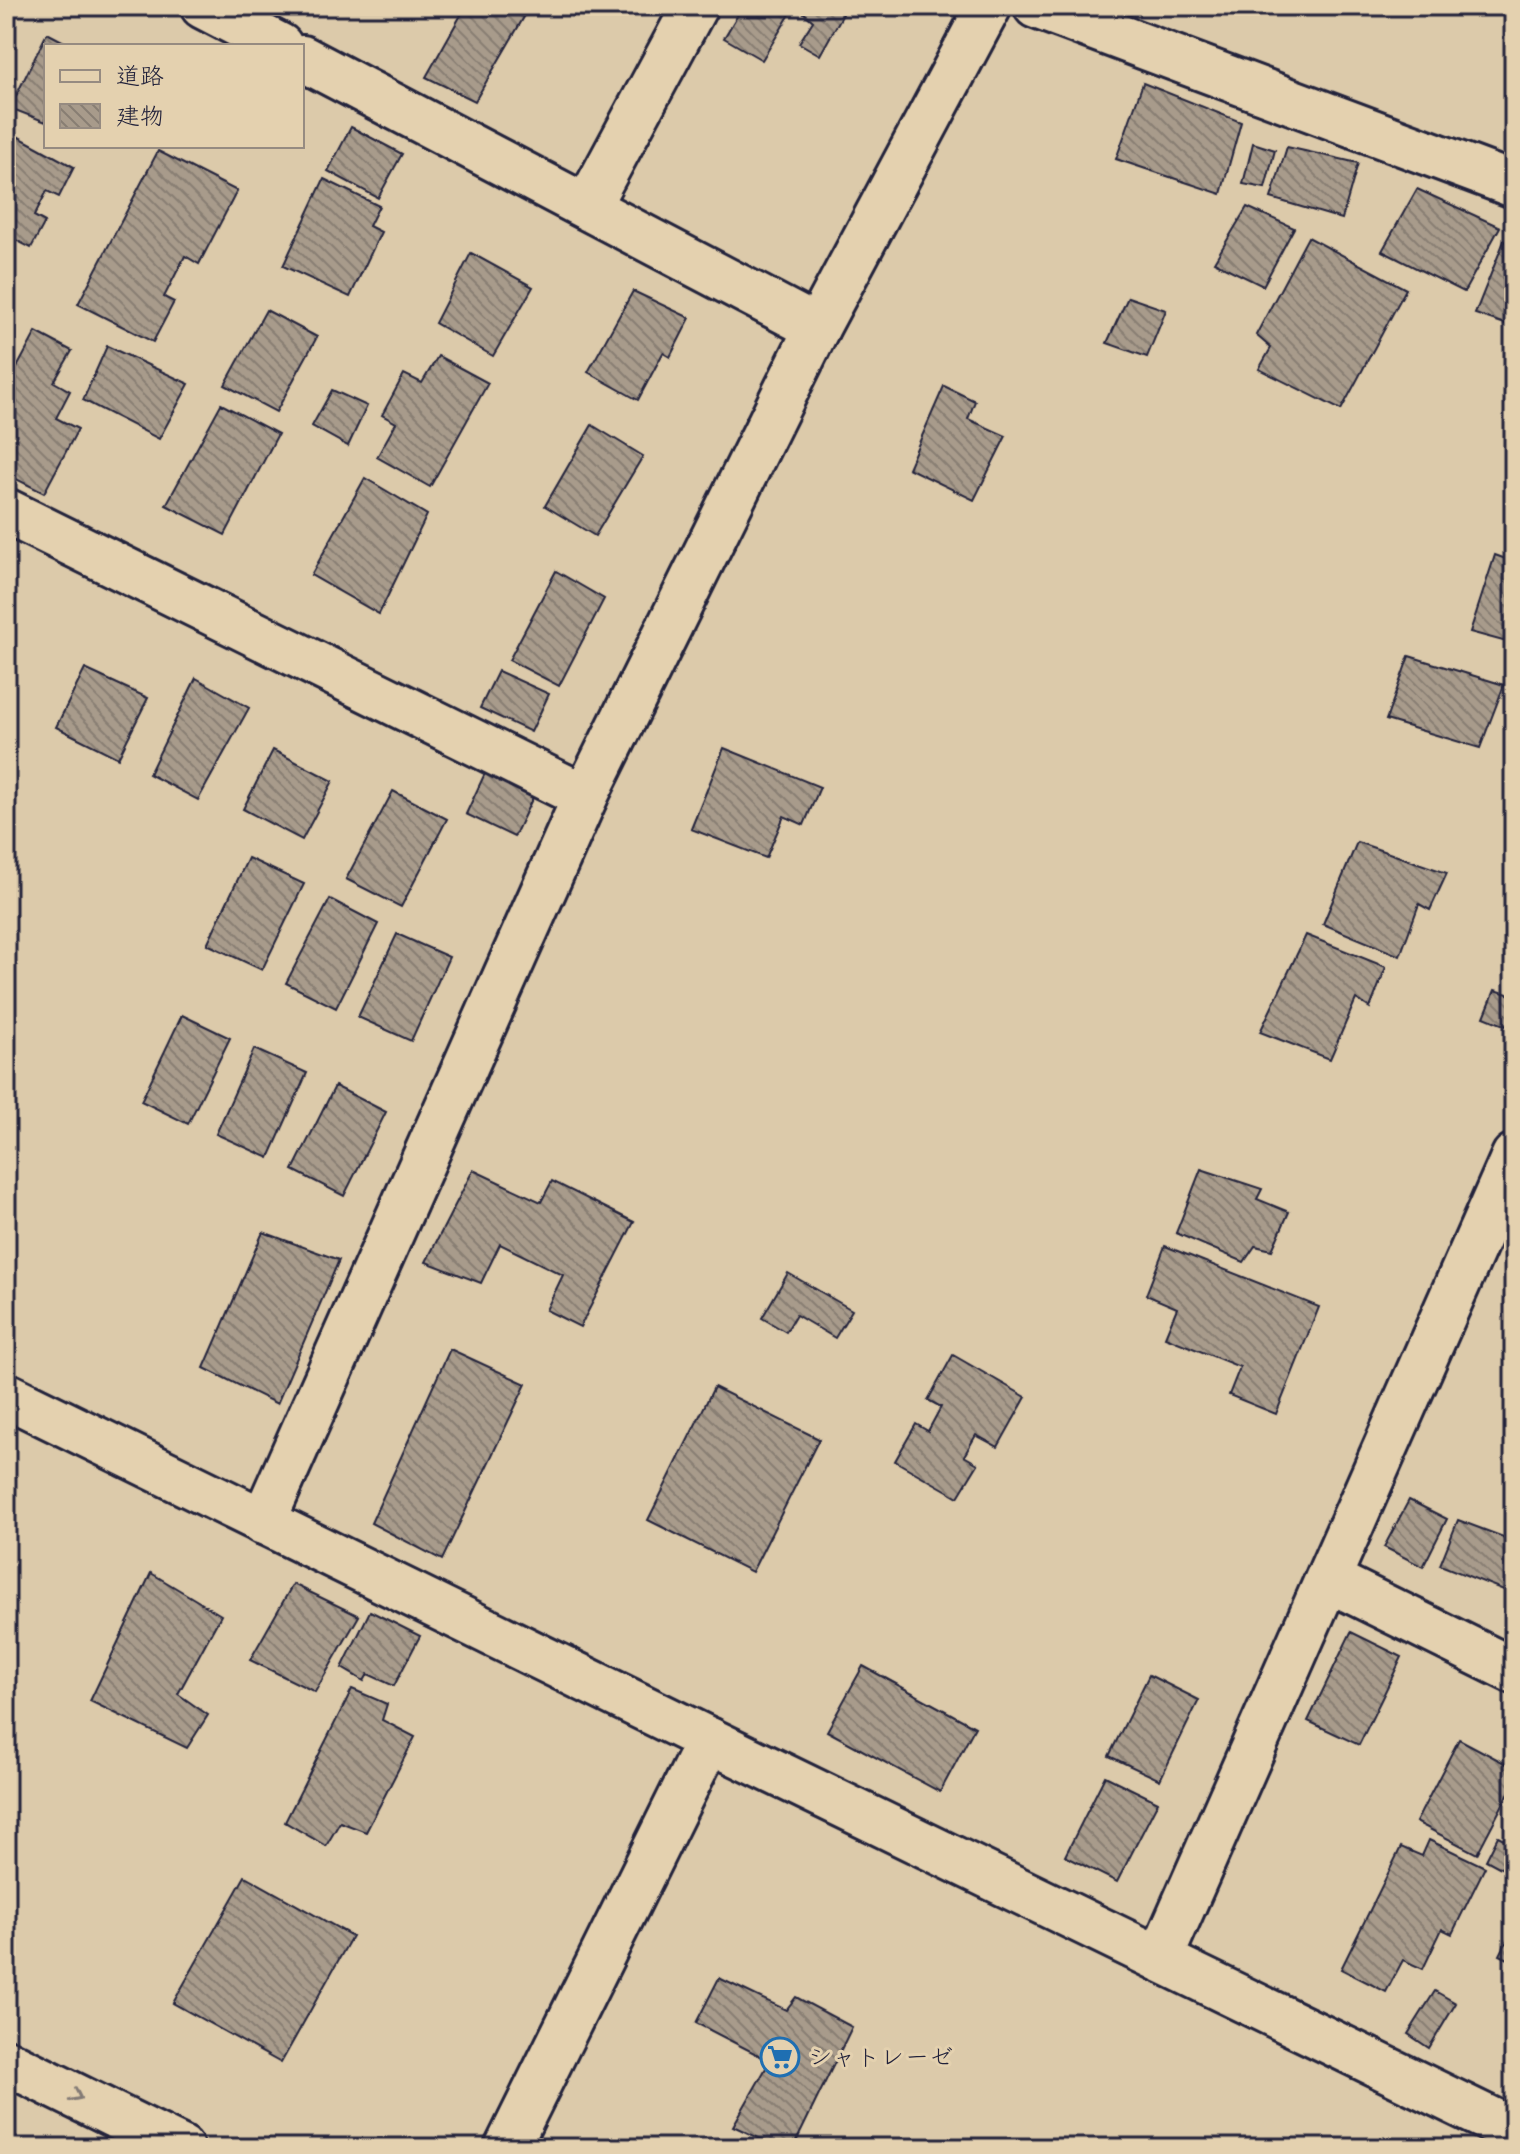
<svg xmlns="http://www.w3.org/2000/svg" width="1520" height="2154" viewBox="0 0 1520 2154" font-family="'Comic Neue','Klee One',sans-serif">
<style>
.building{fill:url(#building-back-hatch);stroke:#22223b;stroke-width:2}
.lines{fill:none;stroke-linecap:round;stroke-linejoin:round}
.minor-casing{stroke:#22223b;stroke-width:50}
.highway-casing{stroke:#22223b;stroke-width:50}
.minor{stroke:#e4d1af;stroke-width:44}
.highway{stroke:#e4d1af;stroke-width:44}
.oneway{stroke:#837a75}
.labels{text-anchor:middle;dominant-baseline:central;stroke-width:6;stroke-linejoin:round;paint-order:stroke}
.poi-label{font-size:24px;fill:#22223b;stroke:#e4d1af;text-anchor:start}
</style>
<defs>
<pattern id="building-back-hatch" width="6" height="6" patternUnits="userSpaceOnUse" patternTransform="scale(2)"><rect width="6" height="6" fill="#a89b8b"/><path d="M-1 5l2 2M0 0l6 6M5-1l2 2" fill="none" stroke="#887e73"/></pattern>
</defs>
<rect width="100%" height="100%" fill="#dccaaa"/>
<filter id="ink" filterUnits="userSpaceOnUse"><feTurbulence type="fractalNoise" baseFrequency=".0125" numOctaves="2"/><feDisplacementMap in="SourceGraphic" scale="16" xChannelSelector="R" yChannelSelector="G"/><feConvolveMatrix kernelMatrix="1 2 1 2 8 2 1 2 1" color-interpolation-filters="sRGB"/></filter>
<g filter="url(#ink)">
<g class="building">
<path d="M 466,6 L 506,6 L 524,17 L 475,101 L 426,77 Z"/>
<path d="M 743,6 L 795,6 L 762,60 L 724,38 Z"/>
<path d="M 796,6 L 834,6 L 843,14 L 820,55 L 799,43 L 813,21 Z"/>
<path d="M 47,33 L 72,46 L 46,46 L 46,122 L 10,108 Z"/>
<path d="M 1143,83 L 1241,122 L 1221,194 L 1116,159 Z"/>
<path d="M 351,127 L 402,154 L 378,198 L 328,171 Z"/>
<path d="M 6,130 L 74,167 L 59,197 L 47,191 L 34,216 L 45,222 L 31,248 L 6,235 Z"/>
<path d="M 1253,143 L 1275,150 L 1265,188 L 1243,184 Z"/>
<path d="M 1287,147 L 1358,163 L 1342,219 L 1271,198 Z"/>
<path d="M 158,151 L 237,191 L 199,264 L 185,256 L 164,297 L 174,302 L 153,342 L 78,304 Z"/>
<path d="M 324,179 L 379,206 L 369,226 L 381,232 L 350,297 L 283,266 Z"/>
<path d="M 1417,189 L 1500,227 L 1464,292 L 1382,251 Z"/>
<path d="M 1247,207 L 1294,228 L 1263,286 L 1214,262 Z"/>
<path d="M 1308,237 L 1406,289 L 1341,410 L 1259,369 L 1271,348 L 1256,335 Z"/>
<path d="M 1504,241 L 1514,246 L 1514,327 L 1475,314 Z"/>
<path d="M 471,253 L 533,287 L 493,356 L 435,323 Z"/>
<path d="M 633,291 L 690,318 L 670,357 L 663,353 L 638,400 L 588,372 Z"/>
<path d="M 1128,297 L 1166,310 L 1147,357 L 1107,343 Z"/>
<path d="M 266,310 L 317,337 L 276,412 L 225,385 Z"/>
<path d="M 36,332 L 72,351 L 54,382 L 70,391 L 56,418 L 78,429 L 44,493 L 6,474 L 6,452 L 10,444 L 6,443 L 6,388 Z"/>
<path d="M 107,346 L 189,384 L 159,439 L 83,400 Z"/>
<path d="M 438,356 L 488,383 L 430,487 L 377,457 L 396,423 L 382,415 L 404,374 L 422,383 Z"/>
<path d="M 944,386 L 975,401 L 968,419 L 1006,436 L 974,500 L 908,468 Z"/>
<path d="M 332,390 L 367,406 L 348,446 L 312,426 Z"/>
<path d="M 221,404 L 278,434 L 225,535 L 166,505 Z"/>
<path d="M 592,425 L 643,456 L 595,536 L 545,506 Z"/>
<path d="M 365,478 L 427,515 L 379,614 L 311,575 Z"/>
<path d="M 1495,555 L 1514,562 L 1514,644 L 1470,632 Z"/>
<path d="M 556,571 L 604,599 L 559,686 L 509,660 Z"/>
<path d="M 1409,656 L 1504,685 L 1480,748 L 1386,720 Z"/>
<path d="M 85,669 L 148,698 L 118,758 L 56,727 Z"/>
<path d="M 498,671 L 549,694 L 531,732 L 480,708 Z"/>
<path d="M 196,678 L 249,708 L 198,800 L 149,774 Z"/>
<path d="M 724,748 L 820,787 L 804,825 L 784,816 L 766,858 L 691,829 Z"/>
<path d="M 273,750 L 333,781 L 302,840 L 243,809 Z"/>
<path d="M 486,771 L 534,795 L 514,837 L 466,814 Z"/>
<path d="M 393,791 L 447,819 L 401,907 L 346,879 Z"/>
<path d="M 1357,842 L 1447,873 L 1430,910 L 1419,904 L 1400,956 L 1323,924 Z"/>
<path d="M 248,858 L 304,884 L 262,970 L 207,944 Z"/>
<path d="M 330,899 L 378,924 L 336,1008 L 286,983 Z"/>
<path d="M 397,934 L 449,957 L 411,1041 L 358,1017 Z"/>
<path d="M 1306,935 L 1386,967 L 1370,1008 L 1356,999 L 1330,1059 L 1260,1032 Z"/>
<path d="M 1495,990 L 1514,996 L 1514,1029 L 1484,1017 Z"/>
<path d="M 182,1015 L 230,1038 L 188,1124 L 141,1101 Z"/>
<path d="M 254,1049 L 307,1073 L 269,1158 L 216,1134 Z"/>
<path d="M 335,1086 L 386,1112 L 344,1196 L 293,1170 Z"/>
<path d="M 1201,1169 L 1262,1189 L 1257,1199 L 1289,1212 L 1272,1250 L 1255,1246 L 1244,1262 L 1176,1233 Z"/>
<path d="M 473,1170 L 541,1202 L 552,1181 L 634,1222 L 580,1327 L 546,1310 L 563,1275 L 500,1244 L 481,1283 L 426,1262 Z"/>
<path d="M 263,1232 L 339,1260 L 277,1404 L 204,1368 Z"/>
<path d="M 1165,1246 L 1319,1307 L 1276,1414 L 1229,1395 L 1240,1367 L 1165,1337 L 1177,1308 L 1146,1295 Z"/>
<path d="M 788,1273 L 852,1310 L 835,1338 L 796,1315 L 786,1332 L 762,1318 Z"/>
<path d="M 450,1349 L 526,1384 L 442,1560 L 371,1523 Z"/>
<path d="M 953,1355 L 1026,1397 L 998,1447 L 976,1435 L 964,1456 L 978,1464 L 958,1497 L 895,1461 L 916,1424 L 928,1431 L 941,1407 L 928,1400 Z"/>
<path d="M 714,1387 L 819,1439 L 752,1572 L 648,1520 Z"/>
<path d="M 1409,1500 L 1447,1519 L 1423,1567 L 1384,1547 Z"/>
<path d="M 1458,1520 L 1514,1541 L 1514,1594 L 1440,1565 Z"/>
<path d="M 151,1573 L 221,1615 L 178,1694 L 208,1715 L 187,1748 L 90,1701 Z"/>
<path d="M 293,1584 L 359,1616 L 315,1692 L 250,1660 Z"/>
<path d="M 370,1611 L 420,1636 L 394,1686 L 368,1674 L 364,1681 L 342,1668 Z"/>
<path d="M 1351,1632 L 1402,1657 L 1359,1745 L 1308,1721 Z"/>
<path d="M 863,1666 L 975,1727 L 940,1792 L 827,1731 Z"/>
<path d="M 1149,1675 L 1199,1700 L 1160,1780 L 1109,1756 Z"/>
<path d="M 352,1689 L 387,1704 L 382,1720 L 415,1737 L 366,1832 L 340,1822 L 326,1846 L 285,1822 Z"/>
<path d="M 1459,1739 L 1514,1768 L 1514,1783 L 1477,1854 L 1416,1822 Z"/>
<path d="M 1105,1776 L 1158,1802 L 1117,1882 L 1065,1856 Z"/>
<path d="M 1498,1836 L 1514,1844 L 1514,1875 L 1486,1860 Z"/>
<path d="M 1429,1840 L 1485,1867 L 1452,1934 L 1442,1929 L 1423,1969 L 1403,1960 L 1386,1992 L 1341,1969 L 1401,1847 L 1422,1856 Z"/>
<path d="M 245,1876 L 352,1936 L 281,2063 L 173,2003 Z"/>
<path d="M 1514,1927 L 1514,1962 L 1500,1955 Z"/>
<path d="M 719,1978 L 786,2010 L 796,1997 L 852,2027 L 793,2148 L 780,2148 L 733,2126 L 770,2061 L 696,2023 Z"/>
<path d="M 1435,1991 L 1456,2003 L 1429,2048 L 1408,2034 Z"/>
</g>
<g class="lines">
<g class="minor-casing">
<g id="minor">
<path d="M 203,6 L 280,46"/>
<path d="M 1036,6 L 1514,185"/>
<path d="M 302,58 L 817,328"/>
<path d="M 587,207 L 695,6"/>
<path d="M 6,511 L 585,797"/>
<path d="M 6,1395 L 709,1740 L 1514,2131"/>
<path d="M 263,1522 L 585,797 L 817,328 L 989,6"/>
<path d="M 1328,1579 L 1514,1671"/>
<path d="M 1160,1959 L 1514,1156"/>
<path d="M 507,2148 L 709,1740"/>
</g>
</g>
<g class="highway-casing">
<path id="highway" d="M 6,2062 L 181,2148"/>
</g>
<use href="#minor" class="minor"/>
<use href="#highway" class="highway"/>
</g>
<defs><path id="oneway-chevron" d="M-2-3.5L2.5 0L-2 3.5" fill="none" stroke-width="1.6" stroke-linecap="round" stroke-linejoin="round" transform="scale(2)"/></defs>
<use class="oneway" href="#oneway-chevron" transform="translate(76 2096) rotate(26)"/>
</g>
<defs>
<g id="supermarket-ring" transform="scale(2)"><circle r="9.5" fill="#e4d1af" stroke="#1f6fb2" stroke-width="1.5"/><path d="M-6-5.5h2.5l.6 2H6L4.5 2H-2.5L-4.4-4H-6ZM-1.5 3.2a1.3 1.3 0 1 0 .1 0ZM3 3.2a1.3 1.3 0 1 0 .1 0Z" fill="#1f6fb2"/></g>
</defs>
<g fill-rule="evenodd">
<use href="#supermarket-ring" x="780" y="2057"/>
</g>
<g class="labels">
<g class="poi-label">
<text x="808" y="2057">シャトレーゼ</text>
</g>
</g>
<rect width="1520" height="2154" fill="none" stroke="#e4d1af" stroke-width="32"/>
<rect x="16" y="16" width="1488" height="2122" fill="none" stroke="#22223b" stroke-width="3" filter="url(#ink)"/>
<rect x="44" y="44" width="260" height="104" fill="#e4d1af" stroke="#968b81" stroke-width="2"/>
<rect x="60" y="70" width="40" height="12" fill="#e4d1af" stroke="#968b81" stroke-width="2"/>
<text x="116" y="84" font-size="24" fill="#22223b">道路</text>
<rect x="60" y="104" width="40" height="24" fill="url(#building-back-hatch)" stroke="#968b81" stroke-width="2"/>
<text x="116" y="124" font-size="24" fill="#22223b">建物</text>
</svg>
